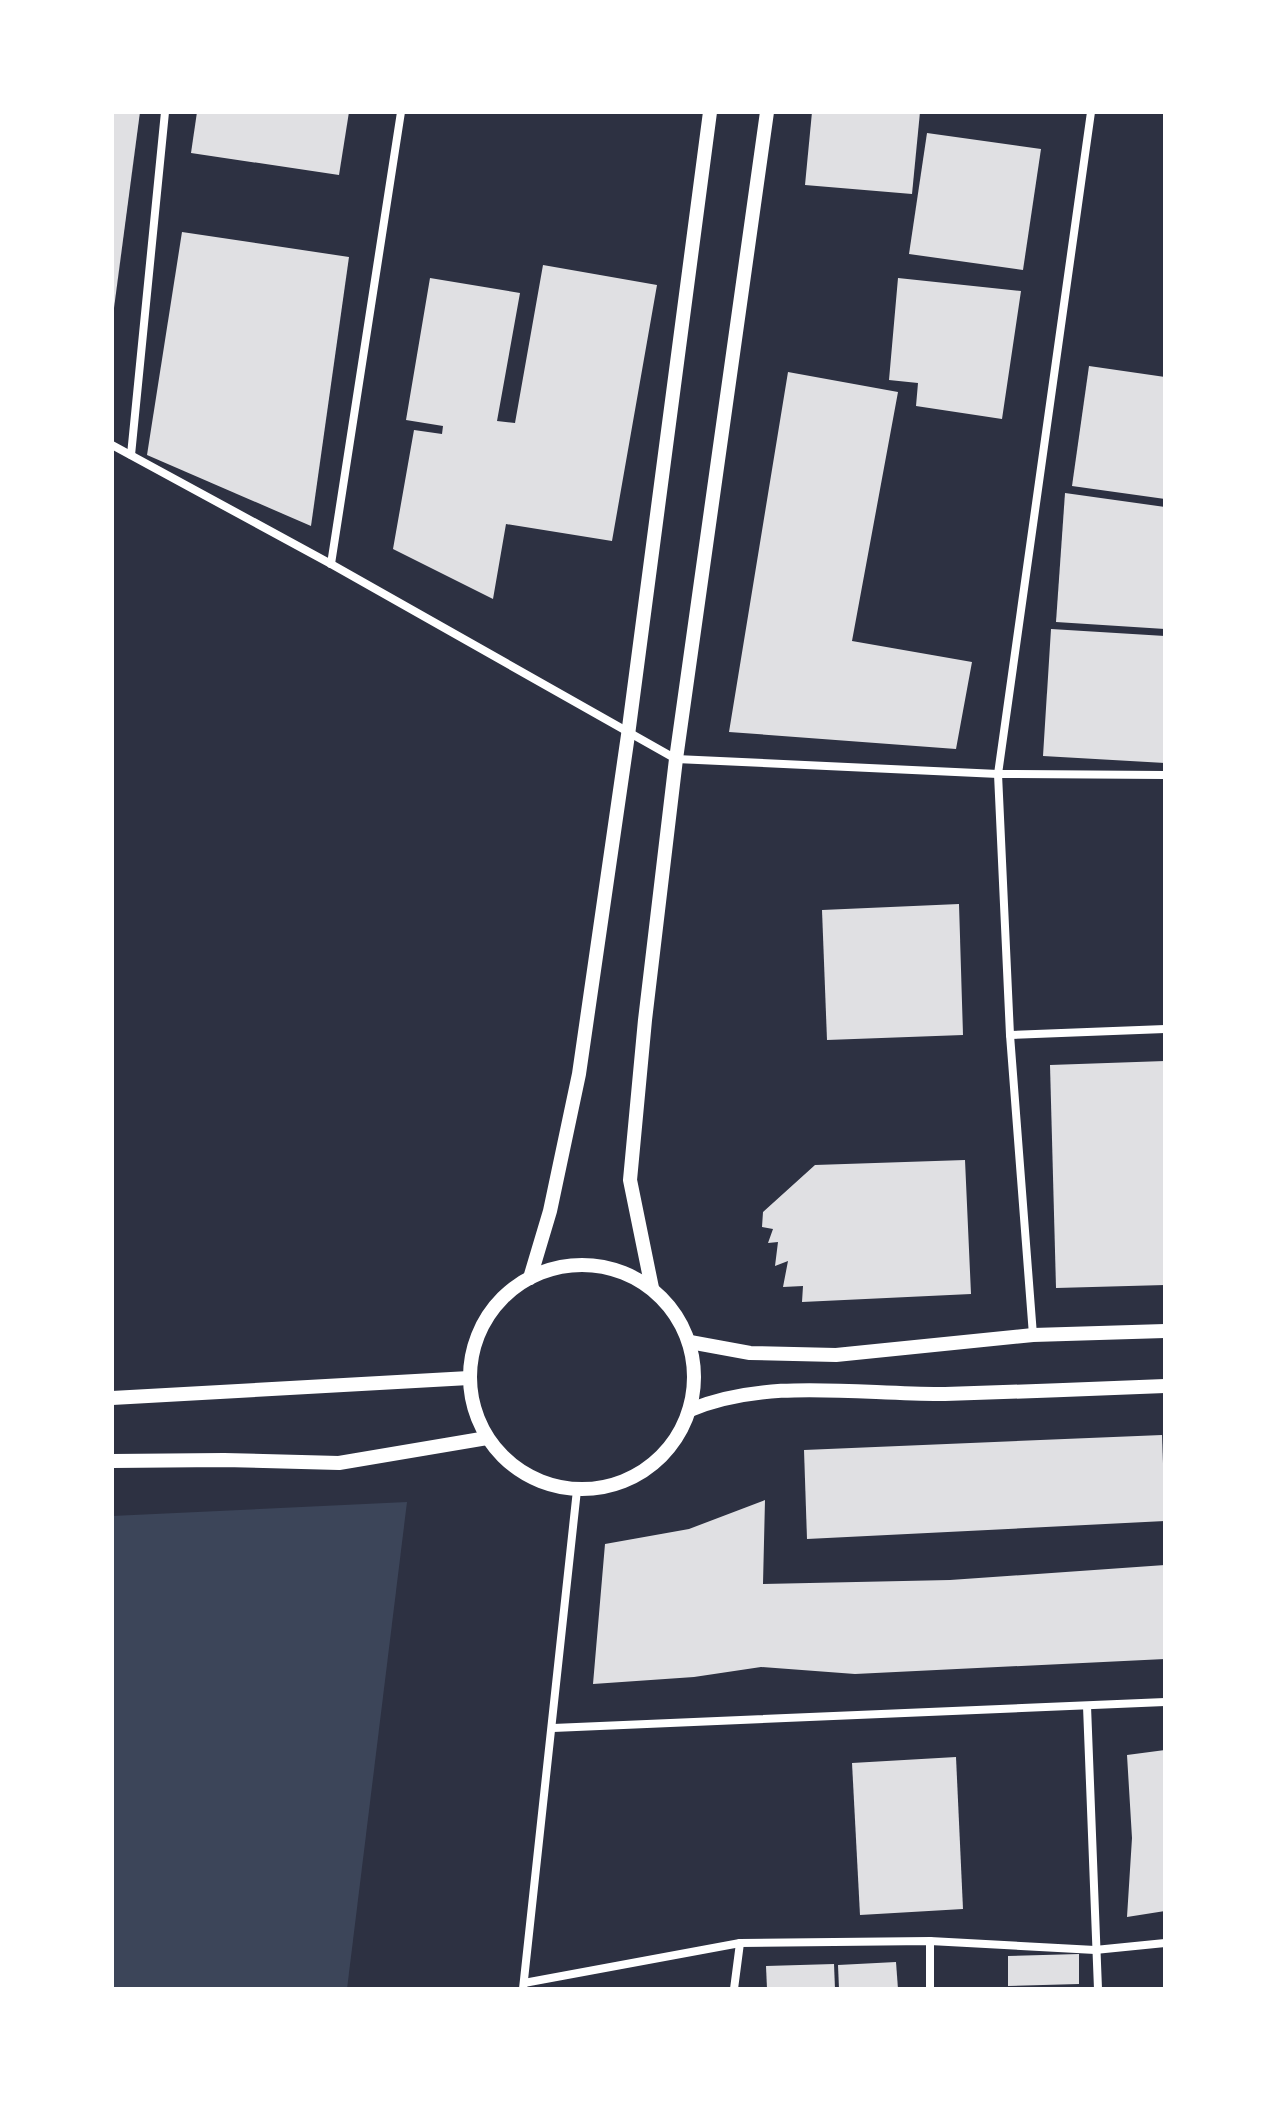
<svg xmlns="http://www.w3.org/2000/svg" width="1277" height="2101" viewBox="0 0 1277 2101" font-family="'DM Sans',sans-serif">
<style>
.green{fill:#3c4559}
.building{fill:#e0e0e3}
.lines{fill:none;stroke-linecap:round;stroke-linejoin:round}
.minor{stroke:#fff;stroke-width:8}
.tertiary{stroke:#fff;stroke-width:14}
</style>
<rect width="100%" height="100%" fill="#2d3142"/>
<path class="green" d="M 407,1502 L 347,1989 L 112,1989 L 112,1516 Z"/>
<g class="building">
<path d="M 112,112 L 140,112 L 114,308 L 112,308 Z"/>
<path d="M 197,112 L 349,112 L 339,175 L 191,153 Z"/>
<path d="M 812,112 L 920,112 L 912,194 L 805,185 Z"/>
<path d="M 927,133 L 1041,149 L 1023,270 L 909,254 Z"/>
<path d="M 182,232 L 349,257 L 311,526 L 147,455 Z"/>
<path d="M 543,265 L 657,285 L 612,541 L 506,524 L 493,599 L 393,549 L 414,430 L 442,434 L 443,426 L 406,420 L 430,278 L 520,293 L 497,421 L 515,423 Z"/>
<path d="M 898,278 L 1021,291 L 1002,419 L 916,406 L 918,383 L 889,380 Z"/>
<path d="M 1089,366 L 1165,377 L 1165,499 L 1072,486 Z"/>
<path d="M 788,372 L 898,392 L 852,641 L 972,662 L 956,749 L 729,732 Z"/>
<path d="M 1065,493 L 1165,507 L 1165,629 L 1056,622 Z"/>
<path d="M 1051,629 L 1165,636 L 1165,763 L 1043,756 Z"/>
<path d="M 959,904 L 963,1035 L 827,1040 L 822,910 Z"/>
<path d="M 1165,1061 L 1165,1285 L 1056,1288 L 1050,1065 Z"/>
<path d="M 965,1160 L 971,1294 L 802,1302 L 803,1286 L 783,1287 L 788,1261 L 775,1266 L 778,1242 L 768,1243 L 773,1229 L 762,1227 L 763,1212 L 815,1165 Z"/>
<path d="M 1162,1435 L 1165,1521 L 807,1539 L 804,1450 Z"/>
<path d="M 765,1500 L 763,1584 L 950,1580 L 1165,1565 L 1165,1659 L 855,1674 L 761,1667 L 694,1677 L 593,1684 L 605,1544 L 689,1529 Z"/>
<path d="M 1165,1750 L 1165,1911 L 1127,1917 L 1132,1838 L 1127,1755 Z"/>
<path d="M 956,1757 L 963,1909 L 860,1915 L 852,1763 Z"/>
<path d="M 1079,1954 L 1079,1984 L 1008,1986 L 1008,1956 Z"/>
<path d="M 896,1962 L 898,1989 L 839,1989 L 838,1965 Z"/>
<path d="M 834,1964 L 835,1989 L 767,1989 L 766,1966 Z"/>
</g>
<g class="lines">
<g class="minor">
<path d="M 112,445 L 331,564 L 676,759 L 998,774 L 1165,775"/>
<path d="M 131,455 L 165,112"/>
<path d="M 331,564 L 401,112"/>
<path d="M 1010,1035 L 1165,1029"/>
<path d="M 1033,1335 L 1010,1035 L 998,774 L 1091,112"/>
<path d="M 1087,1706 L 1098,1989"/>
<path d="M 553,1728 L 1165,1702"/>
<path d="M 930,1941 L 930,1989"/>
<path d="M 524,1983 L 740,1943 L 930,1941 L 1095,1950 L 1165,1943"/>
<path d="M 523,1989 L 577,1490"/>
<path d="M 734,1989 L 740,1943"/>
</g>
<g class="tertiary">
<circle cx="582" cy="1377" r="112"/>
<path d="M 530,1278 L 550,1211 L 579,1074 L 628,735 L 710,112"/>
<path d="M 652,1288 L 630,1180 L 645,1020 L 676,759 L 767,112"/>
<path d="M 690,1342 L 750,1353 L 836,1355 L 1033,1335 L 1165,1331"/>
<path d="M 112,1398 L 469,1378"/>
<path d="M 690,1410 C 769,1377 862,1395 945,1394 C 1018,1392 1092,1389 1165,1386"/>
<path d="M 112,1461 L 224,1460 L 339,1463 L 487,1438"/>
</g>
</g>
<rect width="1277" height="2101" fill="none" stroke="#ffffff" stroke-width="228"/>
</svg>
